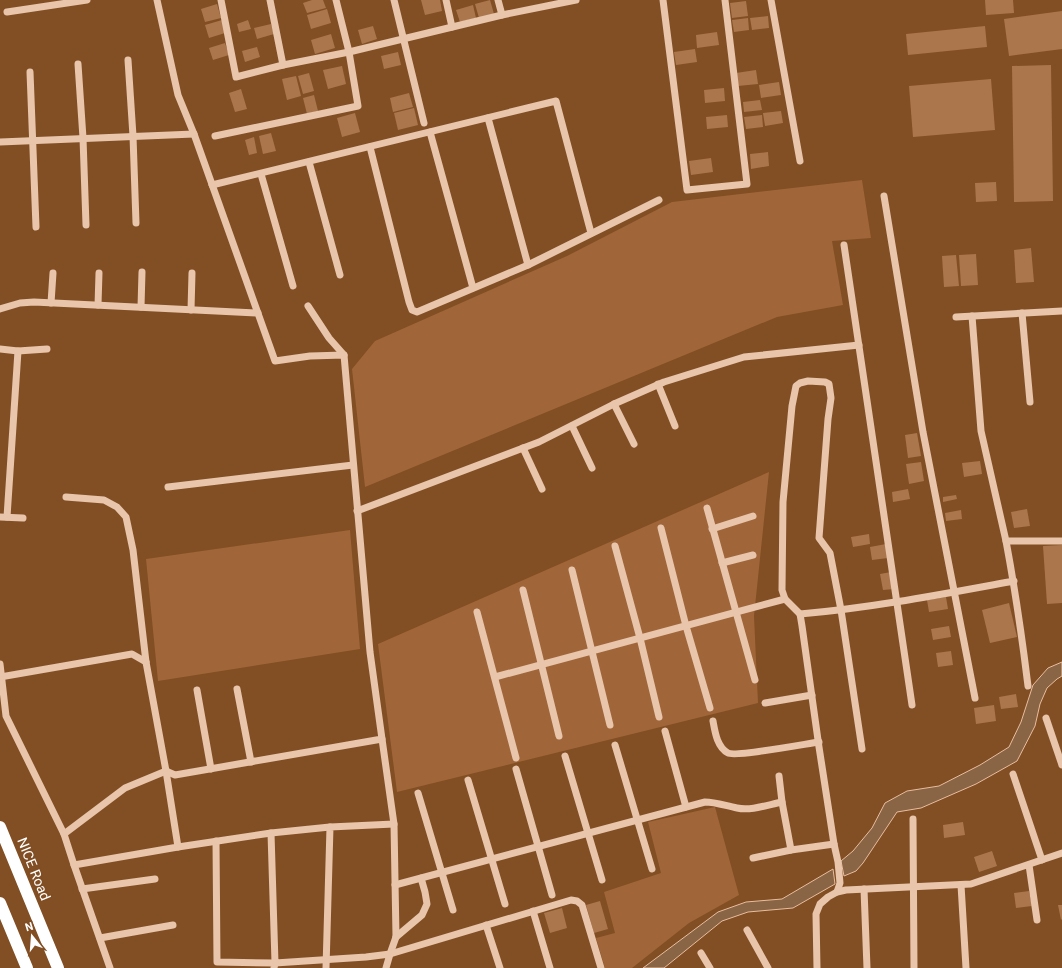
<svg xmlns="http://www.w3.org/2000/svg" width="1062" height="968" viewBox="0 0 1062 968" font-family="Roboto,sans-serif">
<style>
.green{fill:#a06538}
.water{fill:#896445;stroke:#e8be9f}
.building{fill:#ab764c}
.lines{fill:none;stroke-linecap:round;stroke-linejoin:round}
.minor{stroke:#e8c5ab;stroke-width:7}
.highway{stroke:#fff;stroke-width:12}
.labels{text-anchor:middle;dominant-baseline:central;stroke-width:3.5;stroke-linejoin:round;paint-order:stroke}
.street-label{font-size:14px;fill:#fff;stroke:#824e23}
</style>
<rect width="100%" height="100%" fill="#824e23"/>
<g class="green">
<path d="M 862,180 L 871,238 L 832,241 L 843,305 L 777,317 L 365,487 L 352,369 L 375,341 L 567,256 L 672,202 Z"/>
<path d="M 769,472 L 754,616 L 758,703 L 397,792 L 378,644 Z"/>
<path d="M 350,530 L 360,649 L 158,681 L 146,559 Z"/>
<path d="M 715,807 L 739,895 L 689,923 L 632,968 L 605,968 L 596,938 L 615,933 L 604,892 L 661,873 L 648,822 Z"/>
</g>
<g class="water">
<path d="M 1062,662 L 1062,676 L 1057,679 L 1047,688 L 1040,704 L 1035,726 L 1017,761 L 976,784 L 921,808 L 897,812 L 863,863 L 856,871 L 844,876 L 841,861 L 853,851 L 872,828 L 885,803 L 907,791 L 939,786 L 980,765 L 1009,747 L 1021,722 L 1033,685 L 1048,668 Z"/>
<path d="M 833,869 L 835,884 L 793,908 L 748,912 L 722,921 L 664,968 L 643,968 L 718,912 L 746,902 L 782,899 Z"/>
</g>
<g class="building">
<path d="M 312,0 L 323,0 L 326,8 L 307,13 L 303,3 Z"/>
<path d="M 421,0 L 440,0 L 442,11 L 425,15 Z"/>
<path d="M 490,0 L 494,14 L 479,18 L 475,4 Z"/>
<path d="M 985,0 L 1013,0 L 1014,13 L 986,15 Z"/>
<path d="M 746,1 L 748,16 L 732,18 L 730,3 Z"/>
<path d="M 217,4 L 221,18 L 205,22 L 201,9 Z"/>
<path d="M 473,5 L 476,18 L 460,22 L 456,10 Z"/>
<path d="M 327,9 L 331,23 L 311,29 L 307,15 Z"/>
<path d="M 1062,11 L 1062,49 L 1009,56 L 1004,19 Z"/>
<path d="M 768,16 L 769,28 L 752,30 L 750,18 Z"/>
<path d="M 748,18 L 749,30 L 734,32 L 732,20 Z"/>
<path d="M 222,20 L 225,33 L 209,38 L 205,25 Z"/>
<path d="M 248,20 L 251,29 L 239,32 L 237,24 Z"/>
<path d="M 271,24 L 274,34 L 257,39 L 254,28 Z"/>
<path d="M 373,26 L 377,39 L 362,44 L 358,30 Z"/>
<path d="M 985,26 L 987,47 L 908,55 L 906,34 Z"/>
<path d="M 717,32 L 719,45 L 697,48 L 696,35 Z"/>
<path d="M 331,34 L 335,48 L 315,54 L 311,40 Z"/>
<path d="M 225,43 L 229,55 L 213,60 L 209,48 Z"/>
<path d="M 257,47 L 260,57 L 245,62 L 242,51 Z"/>
<path d="M 695,49 L 697,62 L 676,65 L 674,52 Z"/>
<path d="M 398,52 L 401,65 L 384,69 L 381,56 Z"/>
<path d="M 1051,65 L 1053,201 L 1014,202 L 1012,66 Z"/>
<path d="M 342,66 L 346,84 L 328,89 L 323,70 Z"/>
<path d="M 756,70 L 758,84 L 738,86 L 736,73 Z"/>
<path d="M 309,73 L 314,91 L 303,94 L 298,76 Z"/>
<path d="M 296,76 L 301,96 L 287,100 L 282,79 Z"/>
<path d="M 991,79 L 995,130 L 913,137 L 909,86 Z"/>
<path d="M 779,82 L 781,95 L 761,98 L 759,85 Z"/>
<path d="M 724,88 L 725,101 L 705,103 L 704,90 Z"/>
<path d="M 241,89 L 247,109 L 235,112 L 229,93 Z"/>
<path d="M 409,93 L 413,107 L 393,112 L 390,98 Z"/>
<path d="M 314,95 L 318,111 L 307,114 L 303,98 Z"/>
<path d="M 760,100 L 762,110 L 744,112 L 743,102 Z"/>
<path d="M 414,108 L 418,125 L 398,130 L 394,113 Z"/>
<path d="M 781,111 L 783,123 L 765,126 L 763,113 Z"/>
<path d="M 355,113 L 360,132 L 342,137 L 337,118 Z"/>
<path d="M 727,115 L 728,127 L 707,129 L 706,117 Z"/>
<path d="M 762,115 L 763,127 L 746,129 L 744,117 Z"/>
<path d="M 271,133 L 276,151 L 263,154 L 259,136 Z"/>
<path d="M 254,137 L 257,153 L 249,155 L 245,140 Z"/>
<path d="M 768,152 L 769,166 L 751,169 L 750,154 Z"/>
<path d="M 711,158 L 713,172 L 691,175 L 689,161 Z"/>
<path d="M 996,182 L 997,201 L 976,202 L 975,183 Z"/>
<path d="M 1031,248 L 1034,282 L 1016,283 L 1014,250 Z"/>
<path d="M 976,254 L 978,285 L 961,286 L 959,255 Z"/>
<path d="M 956,255 L 959,286 L 944,287 L 942,256 Z"/>
<path d="M 917,433 L 921,456 L 908,458 L 905,435 Z"/>
<path d="M 980,461 L 982,474 L 964,477 L 962,463 Z"/>
<path d="M 921,462 L 924,481 L 909,484 L 906,464 Z"/>
<path d="M 908,489 L 910,499 L 893,502 L 892,492 Z"/>
<path d="M 956,495 L 957,499 L 943,502 L 943,497 Z"/>
<path d="M 1027,509 L 1030,526 L 1014,528 L 1011,512 Z"/>
<path d="M 961,510 L 962,519 L 946,521 L 945,513 Z"/>
<path d="M 869,534 L 870,544 L 853,547 L 851,537 Z"/>
<path d="M 886,544 L 888,558 L 872,560 L 870,547 Z"/>
<path d="M 1062,545 L 1062,603 L 1047,604 L 1043,546 Z"/>
<path d="M 891,572 L 894,589 L 883,590 L 880,574 Z"/>
<path d="M 946,597 L 948,609 L 929,612 L 927,600 Z"/>
<path d="M 1009,603 L 1017,637 L 990,643 L 982,610 Z"/>
<path d="M 949,626 L 951,637 L 933,640 L 931,629 Z"/>
<path d="M 951,651 L 953,665 L 938,667 L 936,653 Z"/>
<path d="M 1016,694 L 1018,707 L 1001,709 L 999,697 Z"/>
<path d="M 994,705 L 996,721 L 976,724 L 974,708 Z"/>
<path d="M 963,822 L 965,835 L 944,838 L 943,825 Z"/>
<path d="M 992,851 L 997,866 L 979,872 L 974,857 Z"/>
<path d="M 1029,891 L 1032,906 L 1016,908 L 1014,893 Z"/>
<path d="M 600,901 L 608,929 L 594,933 L 586,905 Z"/>
<path d="M 1058,905 L 1062,905 L 1062,919 L 1061,920 Z"/>
<path d="M 562,908 L 567,928 L 550,933 L 544,913 Z"/>
</g>
<g class="lines">
<g class="minor">
<path d="M 221,0 L 236,77 L 283,65 L 349,52 L 502,15 L 576,0"/>
<path d="M 270,0 L 283,65"/>
<path d="M 394,0 L 424,123"/>
<path d="M 446,0 L 452,27"/>
<path d="M 498,0 L 502,15"/>
<path d="M 663,0 L 687,190 L 747,184 L 725,0"/>
<path d="M 771,0 L 800,161"/>
<path d="M 7,12 L 87,0"/>
<path d="M 128,60 L 133,136 L 136,223"/>
<path d="M 78,64 L 83,138 L 86,225"/>
<path d="M 30,72 L 36,227"/>
<path d="M 488,118 L 528,265"/>
<path d="M 430,132 L 473,288"/>
<path d="M 215,136 L 358,106 L 349,52 L 336,0"/>
<path d="M 0,142 L 194,134"/>
<path d="M 370,147 L 409,302 L 412,310 L 417,312 L 528,265 L 659,200"/>
<path d="M 309,162 L 340,275"/>
<path d="M 261,174 L 293,286"/>
<path d="M 212,185 L 556,101 L 591,233"/>
<path d="M 884,196 L 923,432 L 975,698"/>
<path d="M 844,245 L 912,705"/>
<path d="M 51,303 L 53,273"/>
<path d="M 98,305 L 99,273"/>
<path d="M 308,306 L 329,338 L 344,355"/>
<path d="M 141,307 L 142,272"/>
<path d="M 0,309 L 20,303 L 34,302 L 258,313"/>
<path d="M 191,310 L 192,273"/>
<path d="M 1022,313 L 1030,402"/>
<path d="M 972,316 L 981,431 L 1006,541 L 1062,541"/>
<path d="M 956,317 L 1062,311"/>
<path d="M 0,349 L 18,351 L 47,349"/>
<path d="M 658,384 L 675,426"/>
<path d="M 614,404 L 634,444"/>
<path d="M 572,426 L 592,468"/>
<path d="M 523,448 L 542,489"/>
<path d="M 168,487 L 353,465"/>
<path d="M 707,508 L 755,680"/>
<path d="M 357,511 L 539,442 L 614,404 L 664,382 L 744,357 L 859,345"/>
<path d="M 0,517 L 23,518"/>
<path d="M 7,517 L 18,351"/>
<path d="M 661,528 L 686,626 L 710,708"/>
<path d="M 712,529 L 753,516"/>
<path d="M 1006,541 C 1015,589 1022,637 1028,686"/>
<path d="M 615,546 L 640,638 L 659,717"/>
<path d="M 722,563 L 753,555"/>
<path d="M 572,570 L 610,725"/>
<path d="M 523,590 L 559,736"/>
<path d="M 477,612 L 516,758"/>
<path d="M 800,614 C 871,608 943,594 1014,581"/>
<path d="M 0,664 L 6,716 L 64,834 L 125,788 L 166,771 L 175,775 L 382,739 L 370,652 L 344,355 L 310,356 L 275,361 L 194,134 L 178,95 L 157,0"/>
<path d="M 0,677 L 132,654 L 146,662"/>
<path d="M 495,677 L 785,599"/>
<path d="M 237,689 L 251,762"/>
<path d="M 197,690 L 211,769"/>
<path d="M 765,703 L 812,695"/>
<path d="M 1046,718 L 1062,765"/>
<path d="M 713,721 C 715,732 717,747 728,753 C 735,757 805,744 819,742"/>
<path d="M 665,731 L 686,807"/>
<path d="M 382,739 L 394,824 L 396,937 L 390,954 L 386,968"/>
<path d="M 615,745 L 652,869"/>
<path d="M 565,756 L 602,880"/>
<path d="M 516,769 L 552,895"/>
<path d="M 1013,774 L 1042,860"/>
<path d="M 779,776 L 782,802 L 791,850"/>
<path d="M 468,780 L 505,904"/>
<path d="M 418,793 L 453,910"/>
<path d="M 913,819 L 914,968"/>
<path d="M 271,833 L 275,963 L 366,957 L 390,954 L 571,900 L 577,901 L 582,905 L 601,968"/>
<path d="M 64,834 L 74,865 L 178,847 L 166,771 L 146,662 L 133,550 L 126,517 L 117,507 L 104,500 L 66,497"/>
<path d="M 216,841 L 217,962 L 275,963 L 274,968"/>
<path d="M 178,847 L 271,833 L 330,827"/>
<path d="M 753,858 L 791,850 L 834,844"/>
<path d="M 74,865 L 110,968"/>
<path d="M 1029,865 L 1037,920"/>
<path d="M 395,885 L 705,802 C 716,802 726,806 737,808 C 751,811 767,805 782,802"/>
<path d="M 961,885 L 966,968"/>
<path d="M 82,889 L 155,879"/>
<path d="M 864,889 L 867,968"/>
<path d="M 837,892 L 840,883 L 838,862 L 834,844 L 819,747 L 802,626 L 800,614 L 785,599 L 782,590 L 783,502 L 792,406 L 796,386 L 800,383 L 808,381 L 825,382 L 829,384 L 831,398 L 828,419 L 819,538 L 830,553 L 841,610 L 862,749"/>
<path d="M 533,911 L 550,968"/>
<path d="M 486,925 L 500,968"/>
<path d="M 747,930 L 768,968"/>
<path d="M 396,937 L 422,915 L 427,904 L 425,892 L 421,878"/>
<path d="M 100,938 L 173,925"/>
<path d="M 701,953 L 710,968"/>
<path d="M 326,968 L 330,827 L 394,824"/>
<path d="M 817,968 L 816,914 L 820,904 L 828,897 L 837,892 L 846,890 L 971,884 L 1062,853"/>
</g>
<g class="highway">
<path d="M 0,827 L 58,968"/>
<path d="M 0,903 L 27,968"/>
</g>
</g>
<g class="labels">
<g class="street-label">
<text transform="translate(34 869) rotate(68)">NICE Road</text>
</g>
</g>
<g transform="translate(32 936) rotate(343)" stroke="#824e23" stroke-width="3" paint-order="stroke">
<path d="M0-3L7 15L0 10L-7 15Z" fill="#ffffff"/>
<text y="-6" font-size="11" font-weight="bold" text-anchor="middle" fill="#ffffff">N</text>
</g>
</svg>
